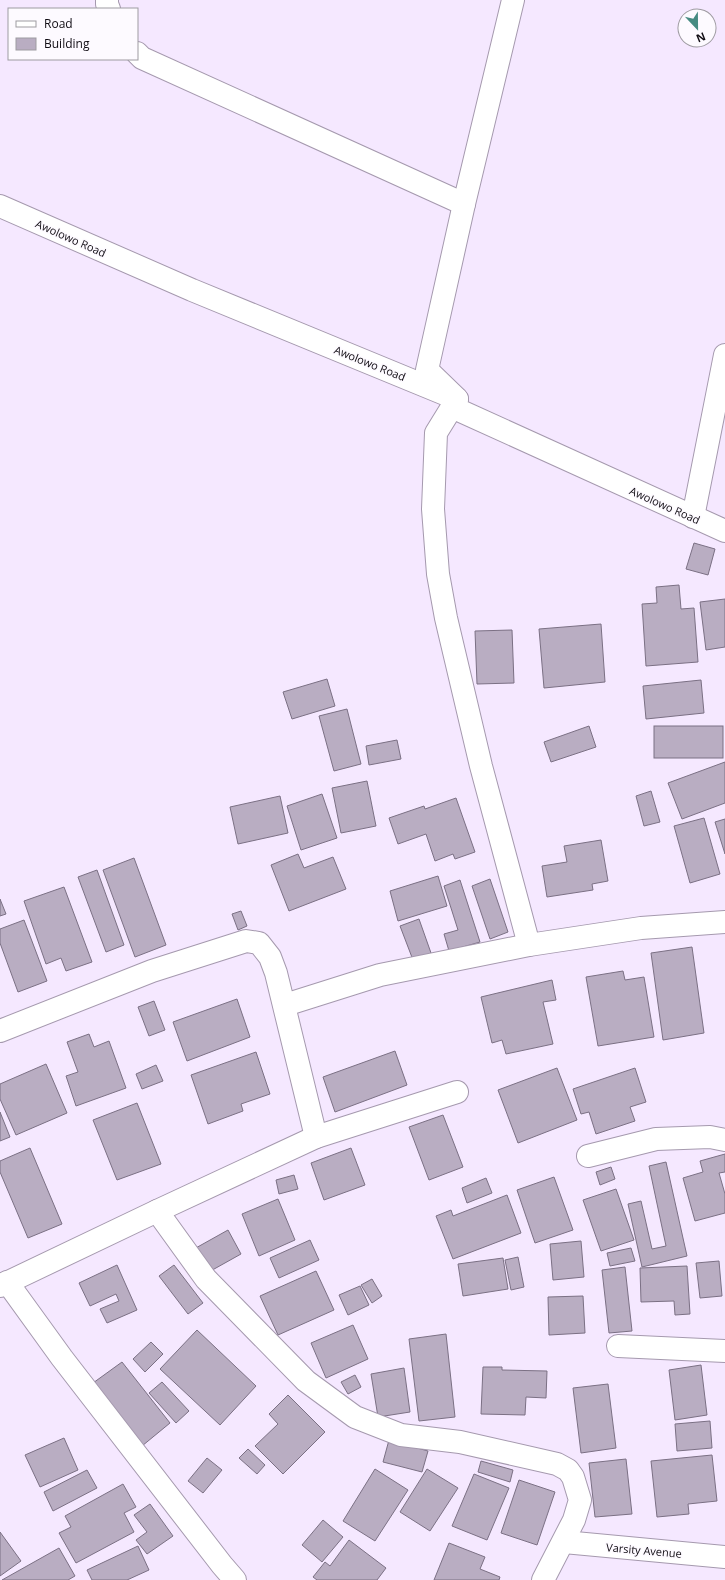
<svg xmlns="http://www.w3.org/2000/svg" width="725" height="1580" viewBox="0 0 725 1580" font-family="'Open Sans',sans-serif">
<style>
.building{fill:#b9adc2;stroke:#7b7084}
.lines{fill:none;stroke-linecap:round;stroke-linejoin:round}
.minor-casing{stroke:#a599ae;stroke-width:24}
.minor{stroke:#fff;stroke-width:22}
.labels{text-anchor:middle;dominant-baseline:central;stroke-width:3;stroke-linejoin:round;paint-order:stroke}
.street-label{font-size:11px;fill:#100c13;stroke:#fdfaff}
</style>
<rect width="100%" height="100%" fill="#f5e8ff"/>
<g class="building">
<path d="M 694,543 L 715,549 L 708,575 L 686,569 Z"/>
<path d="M 679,585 L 681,609 L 694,608 L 698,662 L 646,666 L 642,604 L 657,603 L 656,587 Z"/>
<path d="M 725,599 L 725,647 L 706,650 L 700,602 Z"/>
<path d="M 601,624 L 605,682 L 544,688 L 539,629 Z"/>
<path d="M 512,630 L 514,683 L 477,684 L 475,631 Z"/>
<path d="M 327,679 L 335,706 L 292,719 L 283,692 Z"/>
<path d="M 701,680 L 704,713 L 646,719 L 643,686 Z"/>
<path d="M 347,709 L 361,764 L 334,771 L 319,716 Z"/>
<path d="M 589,726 L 596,747 L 551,762 L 544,742 Z"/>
<rect x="654" y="726" width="69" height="32"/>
<path d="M 397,740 L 401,759 L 369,765 L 366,746 Z"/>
<path d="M 725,762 L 725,803 L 682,819 L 668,783 Z"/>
<path d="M 367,781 L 376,826 L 341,833 L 332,788 Z"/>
<path d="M 651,791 L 660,822 L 644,826 L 636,796 Z"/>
<path d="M 322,794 L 337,838 L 301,850 L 287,806 Z"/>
<path d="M 280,796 L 288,833 L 238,844 L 230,807 Z"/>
<path d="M 456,798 L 475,852 L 455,859 L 453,854 L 435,861 L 426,834 L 398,844 L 389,818 L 424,806 L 425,809 Z"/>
<path d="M 704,818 L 720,874 L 690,883 L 674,826 Z"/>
<path d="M 725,819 L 725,854 L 715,822 Z"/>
<path d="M 601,840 L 608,881 L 592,884 L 593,890 L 547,897 L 542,866 L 567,862 L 564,846 Z"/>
<path d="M 298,854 L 304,868 L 333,857 L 346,889 L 289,911 L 271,865 Z"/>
<path d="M 134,858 L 166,945 L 135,957 L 103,870 Z"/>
<path d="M 97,870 L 124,945 L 106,952 L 78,877 Z"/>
<path d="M 438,876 L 447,906 L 398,921 L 390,891 Z"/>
<path d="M 490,879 L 508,932 L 490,939 L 472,886 Z"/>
<path d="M 460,880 L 480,942 L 449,951 L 444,934 L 458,930 L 444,886 Z"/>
<path d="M 64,887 L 92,962 L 66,971 L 61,958 L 46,964 L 24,901 Z"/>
<path d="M 0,899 L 6,914 L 0,916 Z"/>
<path d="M 241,911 L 247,926 L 238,930 L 232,914 Z"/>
<path d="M 419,919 L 431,953 L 413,960 L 400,926 Z"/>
<path d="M 24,920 L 47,981 L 18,992 L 0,943 L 0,929 Z"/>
<path d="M 692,947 L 704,1033 L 663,1040 L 651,953 Z"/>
<path d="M 623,971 L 625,980 L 644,977 L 654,1037 L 598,1046 L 586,977 Z"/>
<path d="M 552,980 L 556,1000 L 543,1002 L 553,1044 L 506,1054 L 502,1040 L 492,1043 L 481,997 Z"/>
<path d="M 237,999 L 250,1037 L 187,1061 L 173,1022 Z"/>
<path d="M 154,1001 L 165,1030 L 149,1036 L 138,1007 Z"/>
<path d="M 89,1034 L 94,1047 L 109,1041 L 126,1088 L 76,1106 L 66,1076 L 78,1072 L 67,1042 Z"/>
<path d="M 395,1051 L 407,1085 L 335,1112 L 323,1077 Z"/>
<path d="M 256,1052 L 270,1094 L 241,1104 L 243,1111 L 208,1124 L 191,1075 Z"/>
<path d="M 46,1064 L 67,1113 L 16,1135 L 0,1099 L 0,1084 Z"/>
<path d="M 156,1065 L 163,1081 L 142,1089 L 136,1074 Z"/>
<path d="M 557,1068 L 577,1120 L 518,1143 L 498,1090 Z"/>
<path d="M 635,1068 L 646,1102 L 630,1107 L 635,1121 L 596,1134 L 589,1112 L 581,1114 L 573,1089 Z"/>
<path d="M 137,1103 L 161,1164 L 117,1180 L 93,1120 Z"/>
<path d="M 0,1112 L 10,1137 L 0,1141 Z"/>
<path d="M 443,1115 L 463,1167 L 429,1180 L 409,1127 Z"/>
<path d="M 30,1148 L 62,1224 L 28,1238 L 0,1172 L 0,1161 Z"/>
<path d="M 351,1148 L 365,1185 L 324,1200 L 311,1163 Z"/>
<path d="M 725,1154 L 725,1172 L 719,1173 L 725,1194 L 725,1213 L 695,1221 L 683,1178 L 703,1172 L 700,1161 Z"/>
<path d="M 666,1162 L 687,1256 L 642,1267 L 628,1204 L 641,1201 L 652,1249 L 666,1246 L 649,1166 Z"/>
<path d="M 611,1167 L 615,1179 L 600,1185 L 596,1172 Z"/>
<path d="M 294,1175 L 298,1189 L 279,1194 L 276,1180 Z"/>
<path d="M 554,1177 L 573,1230 L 535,1243 L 517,1190 Z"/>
<path d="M 486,1178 L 492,1193 L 467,1203 L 462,1188 Z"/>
<path d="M 616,1189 L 634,1240 L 601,1251 L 583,1200 Z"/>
<path d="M 507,1195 L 521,1233 L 453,1259 L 436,1216 L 451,1210 L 453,1216 Z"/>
<path d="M 278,1199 L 295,1240 L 259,1256 L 242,1214 Z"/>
<path d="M 228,1230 L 241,1254 L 207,1273 L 194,1249 Z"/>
<path d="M 310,1240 L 319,1260 L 279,1278 L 270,1258 Z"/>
<path d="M 581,1241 L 584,1277 L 553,1280 L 550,1244 Z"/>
<path d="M 631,1248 L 635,1261 L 610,1266 L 607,1253 Z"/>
<path d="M 518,1257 L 524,1287 L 511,1290 L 505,1260 Z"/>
<path d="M 503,1258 L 508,1289 L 463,1296 L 458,1264 Z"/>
<path d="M 719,1261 L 722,1296 L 700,1298 L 696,1263 Z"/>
<path d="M 117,1265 L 137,1310 L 107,1323 L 100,1309 L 119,1301 L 116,1294 L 90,1306 L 79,1283 Z"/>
<path d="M 174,1265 L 203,1303 L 188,1314 L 159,1276 Z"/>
<path d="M 687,1266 L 690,1314 L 675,1315 L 674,1301 L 641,1302 L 640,1268 Z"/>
<path d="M 625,1267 L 632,1331 L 609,1333 L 602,1270 Z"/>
<path d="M 316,1271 L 334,1310 L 278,1335 L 260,1296 Z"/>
<path d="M 372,1279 L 382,1296 L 372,1303 L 361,1285 Z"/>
<path d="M 360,1286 L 369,1305 L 348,1315 L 339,1295 Z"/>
<path d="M 583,1296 L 585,1333 L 549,1335 L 548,1297 Z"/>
<path d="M 353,1325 L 368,1359 L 326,1378 L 311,1343 Z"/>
<path d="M 197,1330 L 256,1386 L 220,1425 L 160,1369 Z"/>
<path d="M 446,1334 L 455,1417 L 419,1421 L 409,1339 Z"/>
<path d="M 151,1342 L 163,1354 L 145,1372 L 133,1359 Z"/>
<path d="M 122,1362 L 170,1423 L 142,1446 L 93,1383 Z"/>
<path d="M 701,1365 L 707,1415 L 675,1420 L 669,1370 Z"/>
<path d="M 483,1367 L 502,1367 L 502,1370 L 547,1371 L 546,1398 L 526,1397 L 525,1415 L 481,1414 Z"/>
<path d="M 404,1368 L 410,1412 L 378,1417 L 371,1374 Z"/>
<path d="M 355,1375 L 361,1387 L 348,1394 L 341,1382 Z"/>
<path d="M 162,1382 L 189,1411 L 176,1423 L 149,1393 Z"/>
<path d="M 608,1384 L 616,1448 L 581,1453 L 573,1388 Z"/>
<path d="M 288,1395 L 325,1432 L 283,1474 L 255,1446 L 278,1424 L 269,1414 Z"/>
<path d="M 710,1421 L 712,1448 L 677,1451 L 675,1424 Z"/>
<path d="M 64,1438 L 78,1470 L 40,1487 L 25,1455 Z"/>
<path d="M 389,1440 L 428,1451 L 422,1472 L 383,1462 Z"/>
<path d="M 248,1449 L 265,1465 L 257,1474 L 239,1458 Z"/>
<path d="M 712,1455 L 717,1501 L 688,1504 L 689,1514 L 657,1517 L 651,1461 Z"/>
<path d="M 207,1458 L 222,1470 L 203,1493 L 188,1481 Z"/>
<path d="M 626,1459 L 632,1514 L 595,1517 L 589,1463 Z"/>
<path d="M 481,1461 L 513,1470 L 510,1482 L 478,1472 Z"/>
<path d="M 375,1469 L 408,1490 L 375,1541 L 343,1521 Z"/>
<path d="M 427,1469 L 458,1488 L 430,1531 L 400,1512 Z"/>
<path d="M 87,1470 L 97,1488 L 53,1511 L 44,1492 Z"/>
<path d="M 474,1474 L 509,1488 L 487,1540 L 452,1526 Z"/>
<path d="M 519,1480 L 555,1492 L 537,1545 L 501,1533 Z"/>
<path d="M 123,1484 L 136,1507 L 124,1513 L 134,1532 L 76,1563 L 59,1533 L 71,1527 L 65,1516 Z"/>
<path d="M 150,1504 L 173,1536 L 147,1554 L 136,1540 L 147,1532 L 134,1515 Z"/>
<path d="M 323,1520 L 343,1537 L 322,1562 L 302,1545 Z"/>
<path d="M 0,1532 L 21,1561 L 0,1576 Z"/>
<path d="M 349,1540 L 386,1568 L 377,1580 L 317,1580 L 313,1577 L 325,1562 L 330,1566 Z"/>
<path d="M 449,1543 L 485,1557 L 480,1569 L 500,1577 L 499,1580 L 434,1580 Z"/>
<path d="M 138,1546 L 149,1570 L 127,1580 L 92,1580 L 87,1570 Z"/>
<path d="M 59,1548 L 75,1576 L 68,1580 L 2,1580 Z"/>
</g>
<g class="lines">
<g class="minor-casing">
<g id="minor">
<path d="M 107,0 L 107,4 L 109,9"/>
<path d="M 513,0 L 464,204 L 427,370 L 457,399 L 436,433 L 433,509 L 438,574 L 446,618 L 481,766 L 529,945"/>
<path d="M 137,53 L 142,58 L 464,204"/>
<path d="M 0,206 L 192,290 L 457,399 L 454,408 L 725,531"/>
<path d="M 693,517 L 725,355"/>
<path d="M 285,1005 L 380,975 L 529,945 L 641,928 L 725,922"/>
<path d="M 0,1031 L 152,971 L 246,941 L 259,943 L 270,957 L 276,973 L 316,1137"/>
<path d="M 588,1156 L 656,1139 L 710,1137 L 725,1140"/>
<path d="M 157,1211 L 206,1279 L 306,1381 L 355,1417 L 401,1435 L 460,1442 L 557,1464 L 568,1470 L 573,1477 L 580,1500 L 574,1520 L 543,1580"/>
<path d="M 7,1282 L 62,1358 L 222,1565 L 235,1580"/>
<path d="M 0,1286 L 157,1211 L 316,1137 L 457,1092"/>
<path d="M 618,1346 L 725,1351"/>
<path d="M 564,1542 L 725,1557"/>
</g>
</g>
<use href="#minor" class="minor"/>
</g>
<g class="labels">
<g class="street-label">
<text transform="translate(71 238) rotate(24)">Awolowo Road</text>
<text transform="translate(370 363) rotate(22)">Awolowo Road</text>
<text transform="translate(665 505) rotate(24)">Awolowo Road</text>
<text transform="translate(644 1550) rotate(5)">Varsity Avenue</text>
</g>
</g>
<rect x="8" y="8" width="130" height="52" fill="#fdfaff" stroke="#9e9ba1"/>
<rect x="16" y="21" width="20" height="6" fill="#ffffff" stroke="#9e9ba1"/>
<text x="44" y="28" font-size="12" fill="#100c13">Road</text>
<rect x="16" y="38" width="20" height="12" fill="#b9adc2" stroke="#9e9ba1"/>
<text x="44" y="48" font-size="12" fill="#100c13">Building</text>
<g transform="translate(697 28) rotate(158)"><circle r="19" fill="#fdfaff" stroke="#9e9ba1"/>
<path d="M0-3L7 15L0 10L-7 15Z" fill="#468b82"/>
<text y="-6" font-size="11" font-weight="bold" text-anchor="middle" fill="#100c13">N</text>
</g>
</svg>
